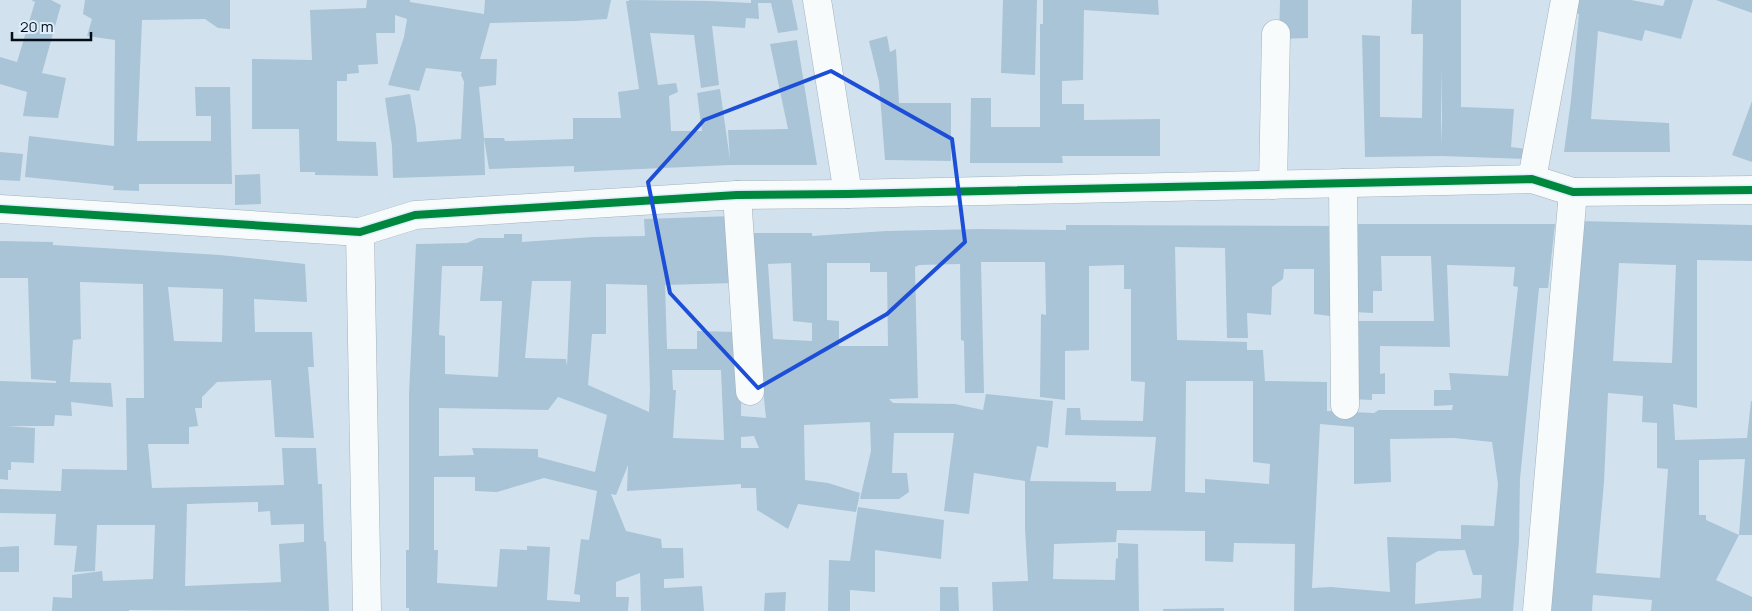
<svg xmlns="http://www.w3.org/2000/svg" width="1752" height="611" viewBox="0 0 1752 611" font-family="Manrope,sans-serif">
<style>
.building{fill:#a9c4d6;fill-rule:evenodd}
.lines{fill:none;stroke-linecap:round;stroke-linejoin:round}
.minor-casing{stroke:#a3b1bc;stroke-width:29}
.minor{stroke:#f8fbfc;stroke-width:28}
.cycleway-casing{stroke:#deeefa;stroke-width:11}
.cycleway{stroke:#00873e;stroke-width:8}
.marked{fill:none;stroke:#1d4ed8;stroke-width:4;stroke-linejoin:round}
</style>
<rect width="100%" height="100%" fill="#d1e2ee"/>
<g class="building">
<path d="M 31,0 L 51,0 L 61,5 L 42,73 L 66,78 L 58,118 L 23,116 L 27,92 L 0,84 L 0,57 L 17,62 L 35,2 Z"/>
<path d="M 85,0 L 230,0 L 230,29 L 218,28 L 205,19 L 142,20 L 137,141 L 211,141 L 211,116 L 196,116 L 195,87 L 230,87 L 232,184 L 139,184 L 139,191 L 113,190 L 114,186 L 25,177 L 29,136 L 114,146 L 115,40 L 87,36 L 92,19 L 83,14 Z"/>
<path d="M 367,0 L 410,0 L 410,2 L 484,14 L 485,0 L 611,0 L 607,19 L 575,21 L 490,23 L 480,59 L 497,59 L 496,85 L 479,87 L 484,139 L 485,175 L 393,178 L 392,146 L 385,98 L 410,94 L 416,128 L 417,142 L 461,139 L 464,82 L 461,75 L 462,72 L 426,68 L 419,91 L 388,85 L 404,37 L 407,19 L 395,15 L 395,33 L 376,33 L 378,64 L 358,65 L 359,73 L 347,74 L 347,81 L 337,81 L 337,141 L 376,142 L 378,176 L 315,175 L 315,172 L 300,172 L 299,129 L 252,129 L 252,59 L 312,60 L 310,10 L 366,8 Z"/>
<path d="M 629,0 L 709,1 L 751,3 L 751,0 L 792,0 L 798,30 L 778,33 L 771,3 L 758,3 L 759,19 L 746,18 L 745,28 L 712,26 L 719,85 L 701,88 L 694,35 L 650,33 L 658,85 L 676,83 L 678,92 L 669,96 L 671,131 L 702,131 L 697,93 L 720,89 L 730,160 L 728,130 L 788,129 L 770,44 L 797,40 L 817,165 L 730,165 L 574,172 L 574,166 L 489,169 L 484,138 L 504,138 L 505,141 L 573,139 L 573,118 L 621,118 L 618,92 L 639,89 L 626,1 L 629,1 Z"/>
<path d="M 1003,0 L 1037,0 L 1035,75 L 1001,73 Z"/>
<path d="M 1043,0 L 1158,0 L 1159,15 L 1084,10 L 1083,80 L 1062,81 L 1062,104 L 1084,104 L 1084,120 L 1160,119 L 1160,156 L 1062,156 L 1063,163 L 970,163 L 971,98 L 991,98 L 991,127 L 1040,127 L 1040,24 L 1043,24 Z"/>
<path d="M 1280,0 L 1308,0 L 1308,38 L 1279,39 Z"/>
<path d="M 1412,0 L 1461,0 L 1461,107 L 1514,109 L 1511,147 L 1526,149 L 1526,159 L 1442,156 L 1365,157 L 1362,35 L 1380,36 L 1380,117 L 1422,118 L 1423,34 L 1411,34 ZM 1442,67 L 1442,145 L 1441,118 Z"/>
<path d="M 1575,0 L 1631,0 L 1663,6 L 1665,0 L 1693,0 L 1681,39 L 1645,30 L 1642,41 L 1598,31 L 1591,119 L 1669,123 L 1670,152 L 1564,152 L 1571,100 L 1579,14 L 1573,13 Z"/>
<path d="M 1716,0 L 1752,0 L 1752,13 Z"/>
<path d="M 887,36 L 890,52 L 896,49 L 899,103 L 951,103 L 951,161 L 885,160 L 879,82 L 869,41 Z"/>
<path d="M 1752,101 L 1752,162 L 1732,155 Z"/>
<path d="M 0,152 L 23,154 L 20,181 L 0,180 Z"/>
<path d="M 260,174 L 261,204 L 235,205 L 235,175 Z"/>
<path d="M 732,216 L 734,283 L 665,285 L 667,349 L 697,349 L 697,331 L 738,332 L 742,350 L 741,416 L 766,418 L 747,233 L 812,233 L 812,236 L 886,231 L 980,229 L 1066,230 L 1066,225 L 1338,226 L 1338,317 L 1314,314 L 1314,269 L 1284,269 L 1283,279 L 1272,287 L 1271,315 L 1247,313 L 1248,338 L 1227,338 L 1225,248 L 1175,247 L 1177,340 L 1247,342 L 1247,350 L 1263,350 L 1265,381 L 1327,382 L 1327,411 L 1374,413 L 1379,410 L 1452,410 L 1453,405 L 1434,406 L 1434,390 L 1451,390 L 1449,373 L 1508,376 L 1518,287 L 1513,286 L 1515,267 L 1447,265 L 1450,347 L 1380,346 L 1380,374 L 1385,373 L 1385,394 L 1372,394 L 1372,400 L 1351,399 L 1351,321 L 1434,321 L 1431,256 L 1381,256 L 1382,291 L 1373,291 L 1373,313 L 1353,312 L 1353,224 L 1555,224 L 1548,288 L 1539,288 L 1520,479 L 1519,541 L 1513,611 L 1294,611 L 1295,544 L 1234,543 L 1233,562 L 1205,561 L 1205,531 L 1117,530 L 1116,542 L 1054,544 L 1053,579 L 1115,580 L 1116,558 L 1118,559 L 1118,543 L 1138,544 L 1139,611 L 993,611 L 992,582 L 1028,581 L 1025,528 L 1025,481 L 974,473 L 969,514 L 944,511 L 954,433 L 894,433 L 892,473 L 907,473 L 909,492 L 899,499 L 860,499 L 871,451 L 870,422 L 804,425 L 805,480 L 828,483 L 860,493 L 856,512 L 798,504 L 788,529 L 757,510 L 756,488 L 741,488 L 741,484 L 627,491 L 628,465 L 616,495 L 611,494 L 626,531 L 661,539 L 662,548 L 683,548 L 684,578 L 664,579 L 664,588 L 702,586 L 704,611 L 641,611 L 640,573 L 616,582 L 616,597 L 629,597 L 628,611 L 409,611 L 409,608 L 406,608 L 406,550 L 409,550 L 409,394 L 416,244 L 467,243 L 478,238 L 504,238 L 504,234 L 522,234 L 522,242 L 593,237 L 645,236 L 644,219 ZM 981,262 L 1045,262 L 1046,315 L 1041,314 L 1040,397 L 1065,400 L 1065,351 L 1089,350 L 1089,266 L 1124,265 L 1124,289 L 1131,289 L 1131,381 L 1145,382 L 1143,421 L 1081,420 L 1080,408 L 1067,408 L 1065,435 L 1156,437 L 1151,491 L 1116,491 L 1116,482 L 1030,481 L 1037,446 L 1048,448 L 1053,401 L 986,394 L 983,410 L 955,404 L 893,403 L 889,399 L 918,398 L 915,267 L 919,265 L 960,264 L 961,340 L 964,341 L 965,393 L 984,393 ZM 791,263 L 793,321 L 812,323 L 812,341 L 773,339 L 768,264 ZM 827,263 L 870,263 L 870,272 L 887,272 L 888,346 L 839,346 L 839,321 L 827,320 ZM 442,266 L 483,266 L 480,301 L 502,301 L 498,377 L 445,374 L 445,336 L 439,335 ZM 532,281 L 571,281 L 567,366 L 566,359 L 525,358 ZM 606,284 L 647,285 L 650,391 L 649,412 L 588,385 L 592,334 L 606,334 ZM 672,370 L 721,370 L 724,440 L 673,438 L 676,390 L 673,390 ZM 1186,381 L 1253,381 L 1253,462 L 1270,464 L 1269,484 L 1205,479 L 1205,493 L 1185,492 ZM 558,397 L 607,415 L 595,472 L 538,457 L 538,449 L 472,448 L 474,455 L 439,456 L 439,408 L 548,410 ZM 1320,424 L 1354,427 L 1354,484 L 1391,482 L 1390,439 L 1454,438 L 1492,442 L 1498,484 L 1494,526 L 1461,525 L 1461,539 L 1387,537 L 1390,592 L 1331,587 L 1312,588 ZM 754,436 L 759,448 L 741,448 L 741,437 ZM 434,477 L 475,477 L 475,491 L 497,492 L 544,478 L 597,491 L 589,540 L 581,539 L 574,594 L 580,595 L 580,602 L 547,600 L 550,547 L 527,546 L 527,550 L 500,549 L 497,587 L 437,583 L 438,550 L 434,550 ZM 1465,550 L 1473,575 L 1482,575 L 1481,598 L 1415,604 L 1416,563 L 1438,551 Z"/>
<path d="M 1578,221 L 1752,225 L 1752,261 L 1697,260 L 1697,408 L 1673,404 L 1675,440 L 1747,438 L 1751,401 L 1752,401 L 1752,535 L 1739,535 L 1716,580 L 1752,597 L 1752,611 L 1651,611 L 1652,600 L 1593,595 L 1592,611 L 1550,611 ZM 1619,263 L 1676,265 L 1672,363 L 1613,361 ZM 1608,393 L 1643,396 L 1642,422 L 1657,423 L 1657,468 L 1668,469 L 1660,578 L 1596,573 L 1604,482 ZM 1745,459 L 1739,535 L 1706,520 L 1706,515 L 1699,515 L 1699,460 Z"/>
<path d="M 0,241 L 53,242 L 53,245 L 220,255 L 305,264 L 307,302 L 254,299 L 255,332 L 312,332 L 314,367 L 308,367 L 314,438 L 275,437 L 271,380 L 217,382 L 202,397 L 202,408 L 195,408 L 198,426 L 189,427 L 189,444 L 148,444 L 152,488 L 284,485 L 282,448 L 316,448 L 318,484 L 322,484 L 324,541 L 326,542 L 329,611 L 129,610 L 129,611 L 52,611 L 53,597 L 72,598 L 72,575 L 102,571 L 103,581 L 153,579 L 155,525 L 97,525 L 95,571 L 74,572 L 77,546 L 54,545 L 56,514 L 0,513 L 0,489 L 61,491 L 62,469 L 127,470 L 126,398 L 144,398 L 143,284 L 80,282 L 81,339 L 73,340 L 70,382 L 111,383 L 113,407 L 71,402 L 72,416 L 55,415 L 54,426 L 7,426 L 35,428 L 34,463 L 11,462 L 11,470 L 8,470 L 8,480 L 0,479 L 0,381 L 56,383 L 56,381 L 31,379 L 28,278 L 0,278 ZM 168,287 L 223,289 L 222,342 L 174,341 ZM 258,502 L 258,512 L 270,511 L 271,525 L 304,524 L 304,542 L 279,544 L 281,582 L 185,586 L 187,504 Z"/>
<path d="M 858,507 L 944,520 L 941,559 L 875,550 L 875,592 L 850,590 L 850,611 L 828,611 L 829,560 L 850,561 Z"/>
<path d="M 19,546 L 19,572 L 0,572 L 0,547 Z"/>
<path d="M 940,587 L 958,587 L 959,611 L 940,611 Z"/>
<path d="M 786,592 L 785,611 L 764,611 L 765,593 Z"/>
<path d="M 1224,608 L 1224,611 L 1163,611 L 1163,609 Z"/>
</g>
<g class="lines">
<g class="minor-casing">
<g id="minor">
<path d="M 817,0 L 848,194"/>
<path d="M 1532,179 L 1565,0"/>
<path d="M 1343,183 L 1345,405"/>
<path d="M 1273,185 L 1276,34"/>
<path d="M 737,195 L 750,391"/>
<path d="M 0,209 L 360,232 L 415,215 L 737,195 L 848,194 L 1532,179 L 1573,192 L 1752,190"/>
<path d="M 360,232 L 367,611"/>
<path d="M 1537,611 L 1573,192"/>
</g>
</g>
<use href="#minor" class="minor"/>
<g class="cycleway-casing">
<path id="cycleway" d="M 0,209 L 360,232 L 415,215 L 737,195 L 848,194 L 1532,179 L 1573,192 L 1752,190"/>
</g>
<use href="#cycleway" class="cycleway"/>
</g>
<path class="marked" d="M 831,71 L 952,139 L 965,242 L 887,314 L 758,388 L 670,293 L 648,182 L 704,120 Z"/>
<path d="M12 32v8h79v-8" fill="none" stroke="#020d17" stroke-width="2.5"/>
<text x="20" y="32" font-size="15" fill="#020d17" stroke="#deeefa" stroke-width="4" paint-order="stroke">20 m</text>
</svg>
